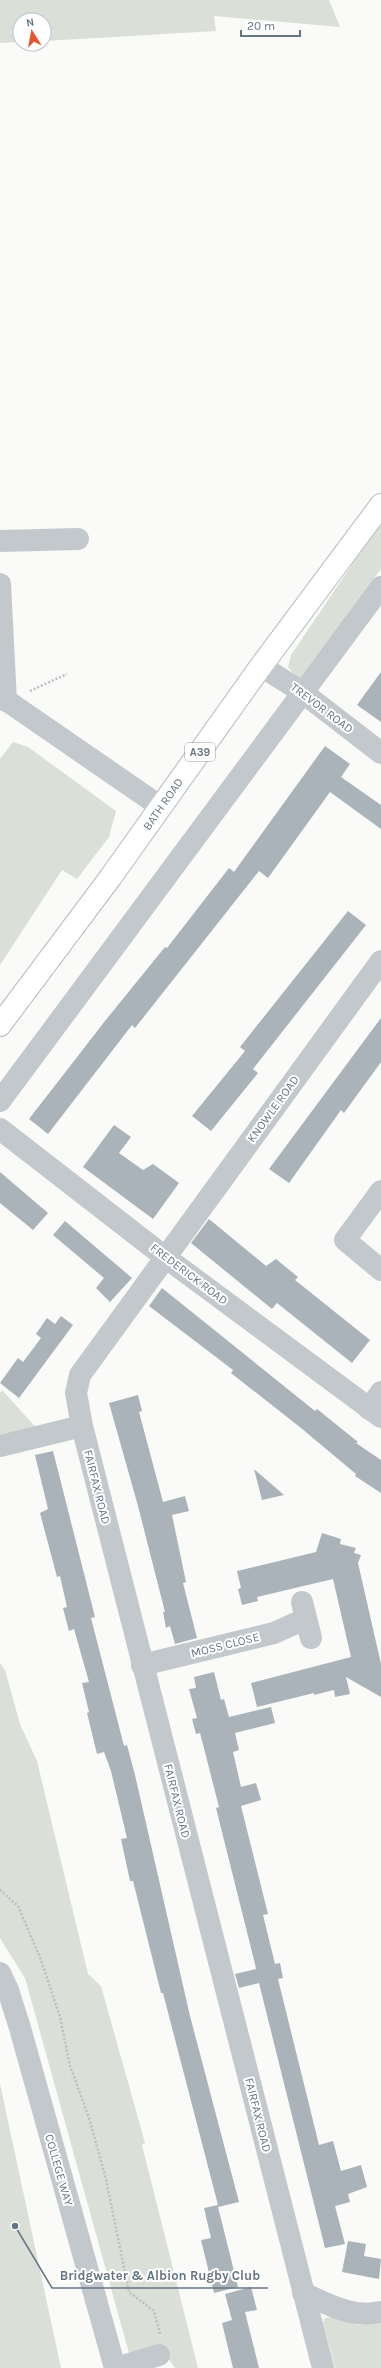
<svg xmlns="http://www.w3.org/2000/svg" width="381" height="2368" viewBox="0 0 381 2368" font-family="Karla,sans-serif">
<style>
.green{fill:#dadfd7}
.building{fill:#aab3b9}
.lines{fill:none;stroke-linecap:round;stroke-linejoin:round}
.major-casing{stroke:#b5babe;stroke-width:24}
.path{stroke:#bbbfc2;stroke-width:2.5;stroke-dasharray:2 2;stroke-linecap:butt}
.minor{stroke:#c3c8cc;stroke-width:22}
.major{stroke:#fff;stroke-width:22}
.labels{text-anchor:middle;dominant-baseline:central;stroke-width:4;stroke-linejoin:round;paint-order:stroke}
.shield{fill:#fff;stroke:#939fa8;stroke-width:1}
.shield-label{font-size:11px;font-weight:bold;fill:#657683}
.street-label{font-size:12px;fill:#657683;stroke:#fff}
.leader{fill:none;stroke:#657683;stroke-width:1.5}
.callout-dot{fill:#657683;stroke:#fff;stroke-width:1.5}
.callout-label{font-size:13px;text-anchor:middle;font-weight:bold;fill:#657683;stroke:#fff;stroke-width:4;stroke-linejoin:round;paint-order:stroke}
</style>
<rect width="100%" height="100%" fill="#fafaf8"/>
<g class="green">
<path d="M 0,0 L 329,0 L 340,27 L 214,16 L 216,31 L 44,41 L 44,20 L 20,20 L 20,42 L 0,43 Z"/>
<path d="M 381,526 L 381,569 L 298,680 L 288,667 L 291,655 L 376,529 Z"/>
<path d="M 13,742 L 28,747 L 116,811 L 109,837 L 77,879 L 62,870 L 0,965 L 0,759 Z"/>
<path d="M 2,1390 L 39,1431 L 0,1439 L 0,1393 Z"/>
<path d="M 0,1663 L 5,1670 L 20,1724 L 37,1761 L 88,1974 L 101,1986 L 145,2143 L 142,2145 L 198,2368 L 175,2368 L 165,2354 L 129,2353 L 25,1978 L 0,1938 Z"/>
<path d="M 0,2084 L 61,2368 L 0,2368 Z"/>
<path d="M 332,2317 L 359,2325 L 381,2324 L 381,2368 L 335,2368 L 323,2323 L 325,2318 Z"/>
</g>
<g class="building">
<path d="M 381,672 L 381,722 L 357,705 Z"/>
<path d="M 325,746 L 350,764 L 341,777 L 381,805 L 381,829 L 330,792 L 268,878 L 259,871 L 135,1028 L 132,1025 L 48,1134 L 29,1119 L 105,1021 L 165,947 L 167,948 L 229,868 L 234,872 Z"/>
<path d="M 348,911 L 366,925 L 253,1069 L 258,1073 L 211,1131 L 192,1116 L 245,1051 L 240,1047 Z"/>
<path d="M 381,1018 L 381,1062 L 344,1113 L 341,1110 L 289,1183 L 269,1169 Z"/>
<path d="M 114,1125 L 131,1137 L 119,1153 L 143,1170 L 153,1164 L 179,1183 L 153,1219 L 83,1167 Z"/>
<path d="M 0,1172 L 48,1213 L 33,1230 L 0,1203 Z"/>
<path d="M 209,1219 L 266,1266 L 276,1259 L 298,1277 L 295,1280 L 370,1340 L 352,1363 L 277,1303 L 272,1309 L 191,1243 Z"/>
<path d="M 65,1221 L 132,1278 L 110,1302 L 96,1288 L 104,1278 L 53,1235 Z"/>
<path d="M 162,1288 L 315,1411 L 317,1409 L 358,1442 L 356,1443 L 381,1460 L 381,1493 L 355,1476 L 356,1474 L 301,1428 L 231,1373 L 233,1370 L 149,1306 Z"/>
<path d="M 61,1316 L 73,1325 L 19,1398 L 0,1383 L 18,1358 L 23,1362 L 41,1338 L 36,1334 L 47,1318 L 55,1324 Z"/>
<path d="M 138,1395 L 142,1411 L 139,1412 L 163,1502 L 185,1496 L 189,1511 L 172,1515 L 186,1582 L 183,1583 L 197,1638 L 175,1644 L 170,1626 L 166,1628 L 163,1612 L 165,1612 L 138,1506 L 109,1403 Z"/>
<path d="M 53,1451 L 95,1617 L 91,1618 L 124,1746 L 127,1745 L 135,1775 L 190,2016 L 239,2202 L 218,2207 L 238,2287 L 214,2293 L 201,2240 L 211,2238 L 204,2208 L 218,2205 L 163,1993 L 161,1993 L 133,1881 L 130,1881 L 121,1839 L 127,1838 L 111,1771 L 104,1752 L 97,1754 L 87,1713 L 89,1712 L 82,1683 L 89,1682 L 74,1629 L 69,1631 L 63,1608 L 67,1607 L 60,1576 L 57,1577 L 40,1513 L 48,1509 L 35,1455 Z"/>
<path d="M 254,1469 L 284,1495 L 262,1500 Z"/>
<path d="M 322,1533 L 341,1539 L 340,1544 L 356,1548 L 354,1553 L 361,1555 L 358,1563 L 381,1664 L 381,1697 L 346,1677 L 350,1694 L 335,1697 L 334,1690 L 314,1695 L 314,1693 L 257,1707 L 251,1683 L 351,1657 L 333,1579 L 257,1597 L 258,1601 L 242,1605 L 238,1589 L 241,1588 L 237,1571 L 316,1552 Z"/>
<path d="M 214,1672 L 221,1700 L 224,1699 L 229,1717 L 271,1707 L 275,1723 L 235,1733 L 239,1750 L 233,1752 L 241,1787 L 256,1783 L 261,1800 L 241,1806 L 268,1914 L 263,1915 L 275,1964 L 280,1963 L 283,1978 L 278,1979 L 319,2145 L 333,2141 L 341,2171 L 361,2165 L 367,2187 L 348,2194 L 350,2202 L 335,2206 L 345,2244 L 325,2248 L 259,1983 L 239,1988 L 235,1974 L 256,1969 L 255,1964 L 216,1808 L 219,1807 L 207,1760 L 200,1733 L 196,1734 L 192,1719 L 197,1718 L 189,1689 L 196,1688 L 194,1677 Z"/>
<path d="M 348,2241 L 366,2244 L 364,2256 L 381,2259 L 379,2279 L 342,2272 Z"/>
<path d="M 251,2287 L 257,2310 L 245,2312 L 259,2368 L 233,2368 L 222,2323 L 232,2320 L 225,2294 Z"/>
</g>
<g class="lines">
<g class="major-casing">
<path id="major" d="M 0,1025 L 110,878 L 261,666 L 381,505"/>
</g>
<g class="path">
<path d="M 30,691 L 67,674"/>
<path d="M 0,1890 L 18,1906 L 41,1960 L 60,2017 L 70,2066 L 89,2118 L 106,2179 L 129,2292 L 154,2311 L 160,2334"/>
</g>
<g class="minor">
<path d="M 0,541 L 78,539"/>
<path d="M 0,584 L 6,701"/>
<path d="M 261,666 L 302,692 L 381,753"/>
<path d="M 0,696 L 161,807"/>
<path d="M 0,1101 L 381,587"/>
<path d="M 0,1129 L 165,1257 L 381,1417"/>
<path d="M 381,1191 L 345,1240 L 381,1270"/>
<path d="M 369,1409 L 381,1392"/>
<path d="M 0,1446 L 82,1426"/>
<path d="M 302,1602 L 311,1638"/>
<path d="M 142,1665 L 274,1633 L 305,1619"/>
<path d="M 0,1973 L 8,1990 L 20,2028 L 115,2368"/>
<path d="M 303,2293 C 328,2304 354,2319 381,2312"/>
<path d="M 116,2368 L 159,2355"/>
<path d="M 323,2368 L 82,1426 L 76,1393 L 80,1375 L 381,961"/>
</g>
<use href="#major" class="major"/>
</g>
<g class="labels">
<rect class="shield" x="185" y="743" width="30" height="18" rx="3"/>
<g class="shield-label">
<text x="200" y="752">A39</text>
</g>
<g class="street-label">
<text transform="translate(322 708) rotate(37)">TREVOR ROAD</text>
<text transform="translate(163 804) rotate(-55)">BATH ROAD</text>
<text transform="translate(273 1109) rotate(-54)">KNOWLE ROAD</text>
<text transform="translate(189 1274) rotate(37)">FREDERICK ROAD</text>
<text transform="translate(97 1487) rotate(76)">FAIRFAX ROAD</text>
<text transform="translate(225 1645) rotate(-14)">MOSS CLOSE</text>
<text transform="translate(177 1801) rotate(76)">FAIRFAX ROAD</text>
<text transform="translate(258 2115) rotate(76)">FAIRFAX ROAD</text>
<text transform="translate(59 2170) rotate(74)">COLLEGE WAY</text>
</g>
</g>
<path class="leader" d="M15 2226L52 2288H268"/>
<circle class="callout-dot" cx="15" cy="2226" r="4"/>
<g class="callout-label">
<text x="160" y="2280">Bridgwater &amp; Albion Rugby Club</text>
</g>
<g transform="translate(32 32) rotate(349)"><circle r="19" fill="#ffffff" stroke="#c1c8cd"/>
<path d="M0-3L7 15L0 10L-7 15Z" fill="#e4572e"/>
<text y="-6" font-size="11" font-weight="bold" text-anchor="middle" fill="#657683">N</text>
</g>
<path d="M241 30v6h59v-6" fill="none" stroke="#657683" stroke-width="2"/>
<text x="247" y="30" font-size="12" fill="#657683" stroke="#ffffff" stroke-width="3" paint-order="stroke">20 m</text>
</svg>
